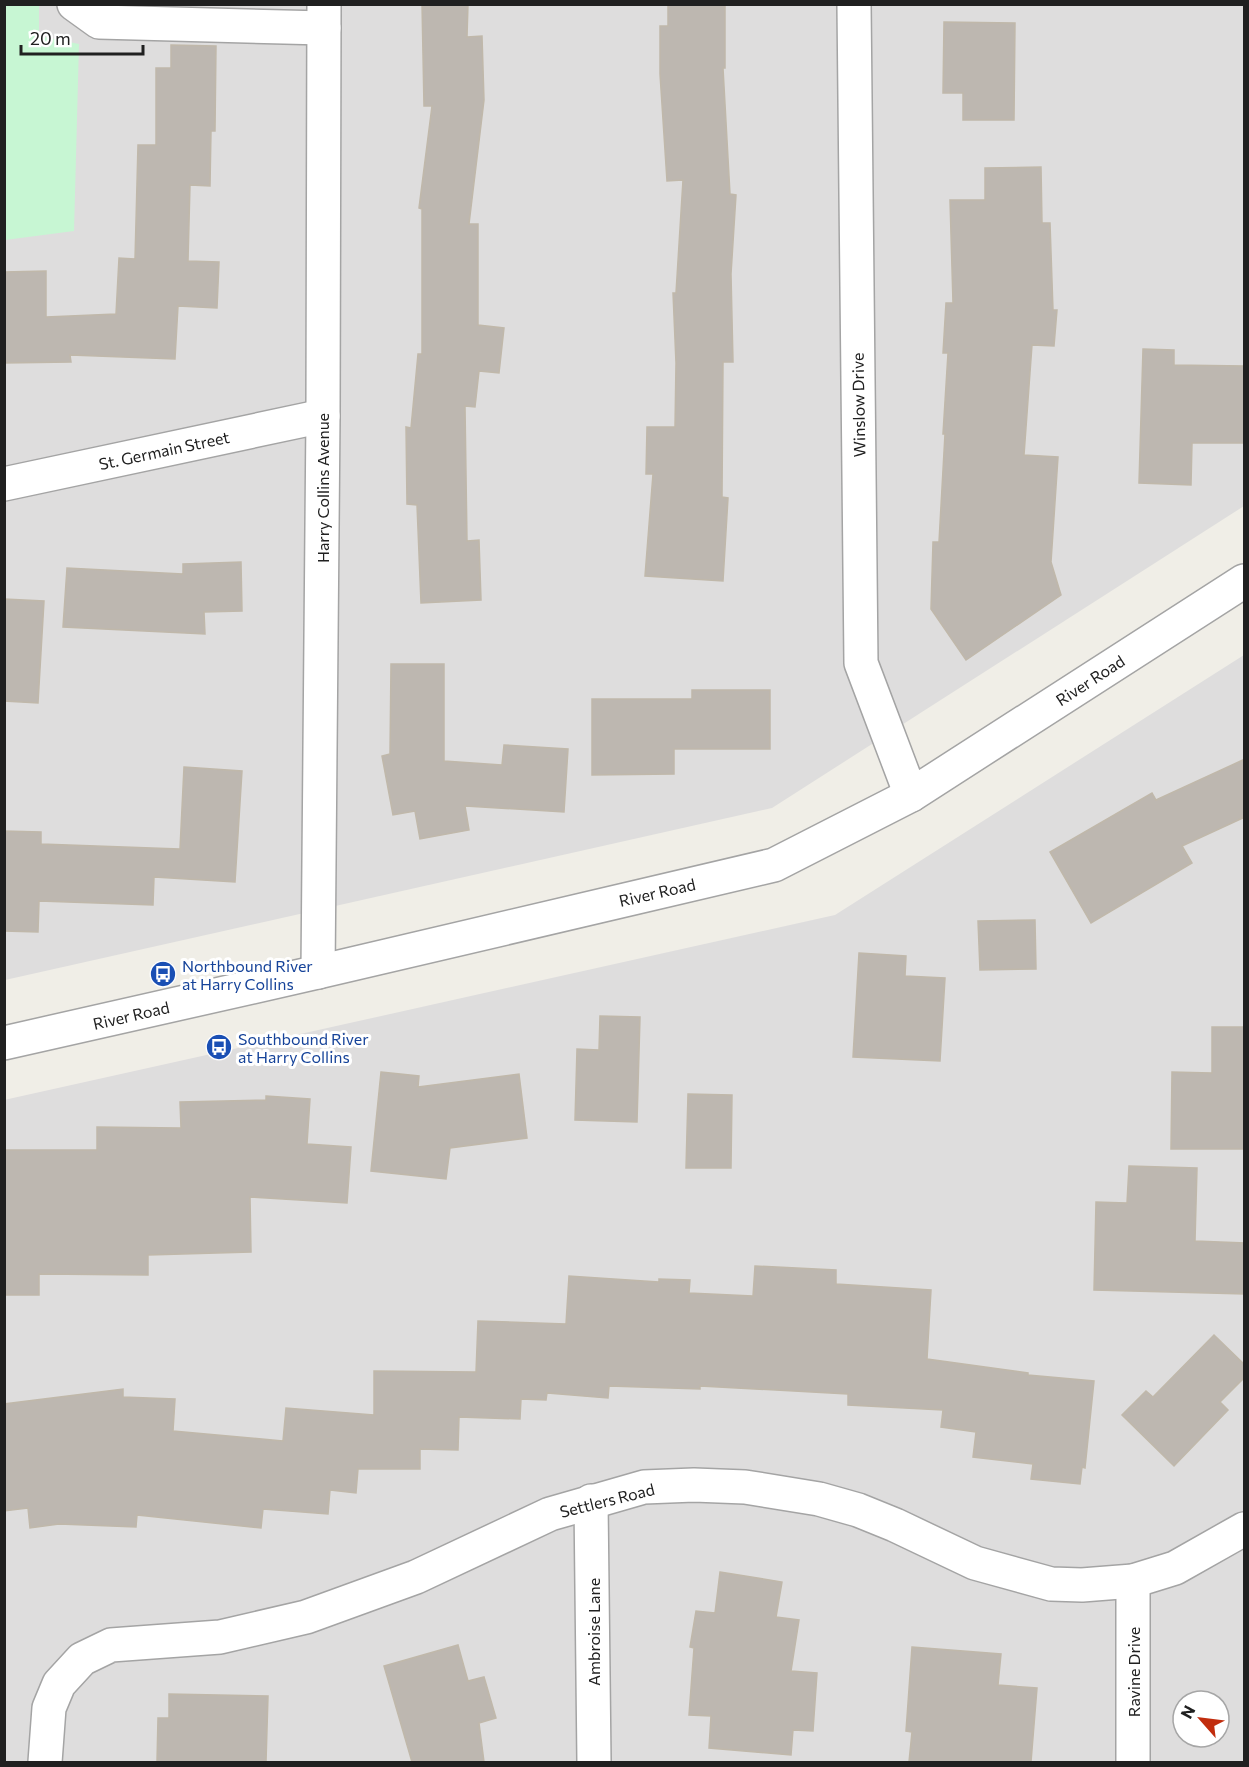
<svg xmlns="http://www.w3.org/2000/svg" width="1249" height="1767" viewBox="0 0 1249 1767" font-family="Commissioner,sans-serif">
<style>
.residential{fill:#dedddd;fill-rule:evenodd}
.park{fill:#c7f6d3}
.building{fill:#bdb7b0;stroke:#c0b8aa;stroke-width:1.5}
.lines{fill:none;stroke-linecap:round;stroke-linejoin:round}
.minor-casing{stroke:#a4a4a4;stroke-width:36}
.minor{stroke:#fff;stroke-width:33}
.labels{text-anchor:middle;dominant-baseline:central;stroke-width:6;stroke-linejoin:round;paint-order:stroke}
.street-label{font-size:16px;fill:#202020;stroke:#fff}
.transit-label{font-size:16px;fill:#164399;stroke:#fff;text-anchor:start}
</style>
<rect width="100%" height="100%" fill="#f0eee7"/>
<g class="residential">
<path d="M 4,5 L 1244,5 L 1244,506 L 772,808 L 5,980 Z"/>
<path d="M 1244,655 L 1244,1762 L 5,1762 L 4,1100 L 835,915 ZM 1183,1701 L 1219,1701 L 1219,1737 L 1183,1737 Z"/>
</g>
<path class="park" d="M 4,5 L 39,5 L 39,36 L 79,44 L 74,231 L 5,240 Z"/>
<g class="building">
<path d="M 422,4 L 468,4 L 467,37 L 482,36 L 484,100 L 469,224 L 478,224 L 478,325 L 504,328 L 499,373 L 479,371 L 475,407 L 465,406 L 467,541 L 479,540 L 481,600 L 421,603 L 417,505 L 407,504 L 406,427 L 411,428 L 418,354 L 422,354 L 422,209 L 419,208 L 432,106 L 424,106 Z"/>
<path d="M 668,4 L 725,4 L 725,68 L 723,68 L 730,194 L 736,195 L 731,274 L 733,362 L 723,362 L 722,497 L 728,498 L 723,581 L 645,576 L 653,474 L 646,474 L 647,427 L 675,427 L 676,363 L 673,293 L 676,293 L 683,180 L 667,181 L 660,74 L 660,26 L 668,26 Z"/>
<path d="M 944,22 L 1015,23 L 1014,120 L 963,120 L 963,93 L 943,93 Z"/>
<path d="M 171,45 L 216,46 L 215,131 L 211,131 L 210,186 L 190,185 L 188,261 L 219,262 L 217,308 L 178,306 L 175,359 L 70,355 L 71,362 L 4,363 L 4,272 L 46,271 L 46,317 L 116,314 L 119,258 L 135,259 L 138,145 L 156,145 L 156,68 L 171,68 Z"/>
<path d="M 1041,167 L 1042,223 L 1050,223 L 1053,310 L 1057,310 L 1054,346 L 1032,345 L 1024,455 L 1058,457 L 1051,562 L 1061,595 L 966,660 L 931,609 L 933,542 L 939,542 L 945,434 L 943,434 L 948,353 L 943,353 L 946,303 L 953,303 L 950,200 L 985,200 L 985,168 Z"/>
<path d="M 1143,349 L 1174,350 L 1174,365 L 1245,366 L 1245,443 L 1192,443 L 1191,485 L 1139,483 Z"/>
<path d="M 241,562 L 242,611 L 204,612 L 205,634 L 63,627 L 67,568 L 183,574 L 183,564 Z"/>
<path d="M 4,599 L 44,601 L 38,703 L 4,701 Z"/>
<path d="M 391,664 L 444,664 L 444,761 L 502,765 L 504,745 L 568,749 L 564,812 L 465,806 L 469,830 L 420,839 L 415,811 L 393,815 L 382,756 L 390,754 Z"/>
<path d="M 692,690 L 770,690 L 770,749 L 674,749 L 674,774 L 592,775 L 592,699 L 692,699 Z"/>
<path d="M 1245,759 L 1245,817 L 1182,846 L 1192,863 L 1091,923 L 1050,852 L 1152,793 L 1156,800 Z"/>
<path d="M 184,767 L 242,771 L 235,882 L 154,877 L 153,905 L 39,901 L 38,932 L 4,931 L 4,831 L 41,832 L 41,844 L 180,849 Z"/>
<path d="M 1035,920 L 1036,969 L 980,970 L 978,921 Z"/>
<path d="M 859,953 L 906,956 L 905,976 L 945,978 L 940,1061 L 853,1057 Z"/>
<path d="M 600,1016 L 640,1017 L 637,1122 L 575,1120 L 577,1049 L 599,1050 Z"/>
<path d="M 1212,1027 L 1245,1027 L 1245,1149 L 1171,1149 L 1172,1072 L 1212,1073 Z"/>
<path d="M 381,1072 L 419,1076 L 418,1087 L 519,1074 L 527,1138 L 450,1148 L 446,1179 L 371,1171 Z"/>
<path d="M 688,1094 L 732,1095 L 731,1168 L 686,1168 Z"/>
<path d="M 266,1096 L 310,1099 L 307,1144 L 351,1147 L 347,1203 L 250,1197 L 251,1252 L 148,1255 L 148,1275 L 39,1274 L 39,1295 L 4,1295 L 4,1150 L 97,1150 L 97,1127 L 181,1128 L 180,1102 L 266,1100 Z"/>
<path d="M 1129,1166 L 1197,1168 L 1195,1241 L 1245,1243 L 1245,1294 L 1094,1290 L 1096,1202 L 1127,1203 Z"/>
<path d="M 755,1266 L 836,1270 L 836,1284 L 931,1290 L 927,1359 L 1028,1373 L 1028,1375 L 1094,1381 L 1085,1468 L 1082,1467 L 1080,1484 L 1031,1479 L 1033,1464 L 973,1457 L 976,1432 L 941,1427 L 943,1410 L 848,1405 L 848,1394 L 700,1386 L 700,1389 L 609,1386 L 608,1398 L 547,1393 L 546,1400 L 521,1399 L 520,1419 L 459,1417 L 458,1450 L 420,1449 L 420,1469 L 358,1469 L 356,1493 L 330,1490 L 328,1514 L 263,1509 L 261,1528 L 137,1515 L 136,1527 L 59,1524 L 30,1528 L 28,1508 L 4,1511 L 4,1404 L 123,1389 L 123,1397 L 175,1399 L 173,1431 L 283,1441 L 286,1408 L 374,1415 L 374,1371 L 476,1372 L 478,1321 L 566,1324 L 569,1276 L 659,1282 L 659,1279 L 690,1280 L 689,1293 L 753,1296 Z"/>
<path d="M 1214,1335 L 1245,1365 L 1245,1377 L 1220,1402 L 1228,1410 L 1174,1466 L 1122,1415 L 1146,1391 L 1153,1397 Z"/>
<path d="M 720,1572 L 782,1582 L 776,1617 L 799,1620 L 791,1671 L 817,1673 L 813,1731 L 793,1730 L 791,1755 L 709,1748 L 711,1716 L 689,1715 L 694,1648 L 690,1647 L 696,1611 L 715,1613 Z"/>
<path d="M 458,1645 L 468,1681 L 484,1677 L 496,1718 L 479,1723 L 484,1762 L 412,1762 L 384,1666 Z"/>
<path d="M 912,1647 L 1001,1654 L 998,1685 L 1037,1688 L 1031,1762 L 909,1762 L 912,1732 L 906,1731 Z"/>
<path d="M 169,1694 L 268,1696 L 266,1762 L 157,1762 L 158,1718 L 169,1718 Z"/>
</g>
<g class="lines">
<g class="minor-casing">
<g id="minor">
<path d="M 74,4 L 99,22 L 324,28"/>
<path d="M 854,4 L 861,663 L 911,795"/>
<path d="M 4,484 L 323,416"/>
<path d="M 318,972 L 323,416 L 324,4"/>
<path d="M 4,1043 L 318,972 L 774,865 L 911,795 L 1244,581"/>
<path d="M 591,1501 L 594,1762"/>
<path d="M 45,1762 L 49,1708 L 59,1684 L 82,1659 L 111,1645 L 220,1637 L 306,1617 L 416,1577 L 550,1514 L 644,1487 L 694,1485 L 745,1487 L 819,1499 L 858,1510 L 895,1525 L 975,1563 L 1051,1584 L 1082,1585 L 1133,1581 L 1175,1568 L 1244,1529"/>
<path d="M 1133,1762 L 1133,1581"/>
</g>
</g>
<use href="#minor" class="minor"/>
</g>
<defs>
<g id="bus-disc" transform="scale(1.35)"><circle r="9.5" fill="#1a4fb4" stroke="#fff"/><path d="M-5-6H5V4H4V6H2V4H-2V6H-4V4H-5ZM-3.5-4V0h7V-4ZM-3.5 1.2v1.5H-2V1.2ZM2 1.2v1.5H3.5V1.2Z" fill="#fff"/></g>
</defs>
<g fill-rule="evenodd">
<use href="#bus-disc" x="163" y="974"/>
<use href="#bus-disc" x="219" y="1047"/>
</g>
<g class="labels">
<g class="street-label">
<text transform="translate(858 405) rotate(-91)">Winslow Drive</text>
<text transform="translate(164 450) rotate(-12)">St. Germain Street</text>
<text transform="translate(322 488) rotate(-90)">Harry Collins Avenue</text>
<text transform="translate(1090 680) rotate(-33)">River Road</text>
<text transform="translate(657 892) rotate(-13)">River Road</text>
<text transform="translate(131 1015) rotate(-13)">River Road</text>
<text transform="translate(607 1500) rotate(-14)">Settlers Road</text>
<text transform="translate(593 1632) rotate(-90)">Ambroise Lane</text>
<text transform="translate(1133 1672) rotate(-90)">Ravine Drive</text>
</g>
<g class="transit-label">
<text x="182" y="965">Northbound River<tspan x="182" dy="18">at Harry Collins</tspan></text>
<text x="238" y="1038">Southbound River<tspan x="238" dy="18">at Harry Collins</tspan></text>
</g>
</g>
<rect width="1249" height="1767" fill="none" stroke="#202020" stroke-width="12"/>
<g transform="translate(1201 1719) rotate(298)"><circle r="28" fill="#ffffff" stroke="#a6a6a6" stroke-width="1.5"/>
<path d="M0-4.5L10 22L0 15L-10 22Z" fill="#c12d0e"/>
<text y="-9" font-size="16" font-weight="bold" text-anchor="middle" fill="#202020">N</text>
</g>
<path d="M21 45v9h122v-9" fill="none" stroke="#202020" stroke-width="3"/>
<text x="30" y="45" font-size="18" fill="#202020" stroke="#ffffff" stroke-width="4.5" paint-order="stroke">20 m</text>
</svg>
